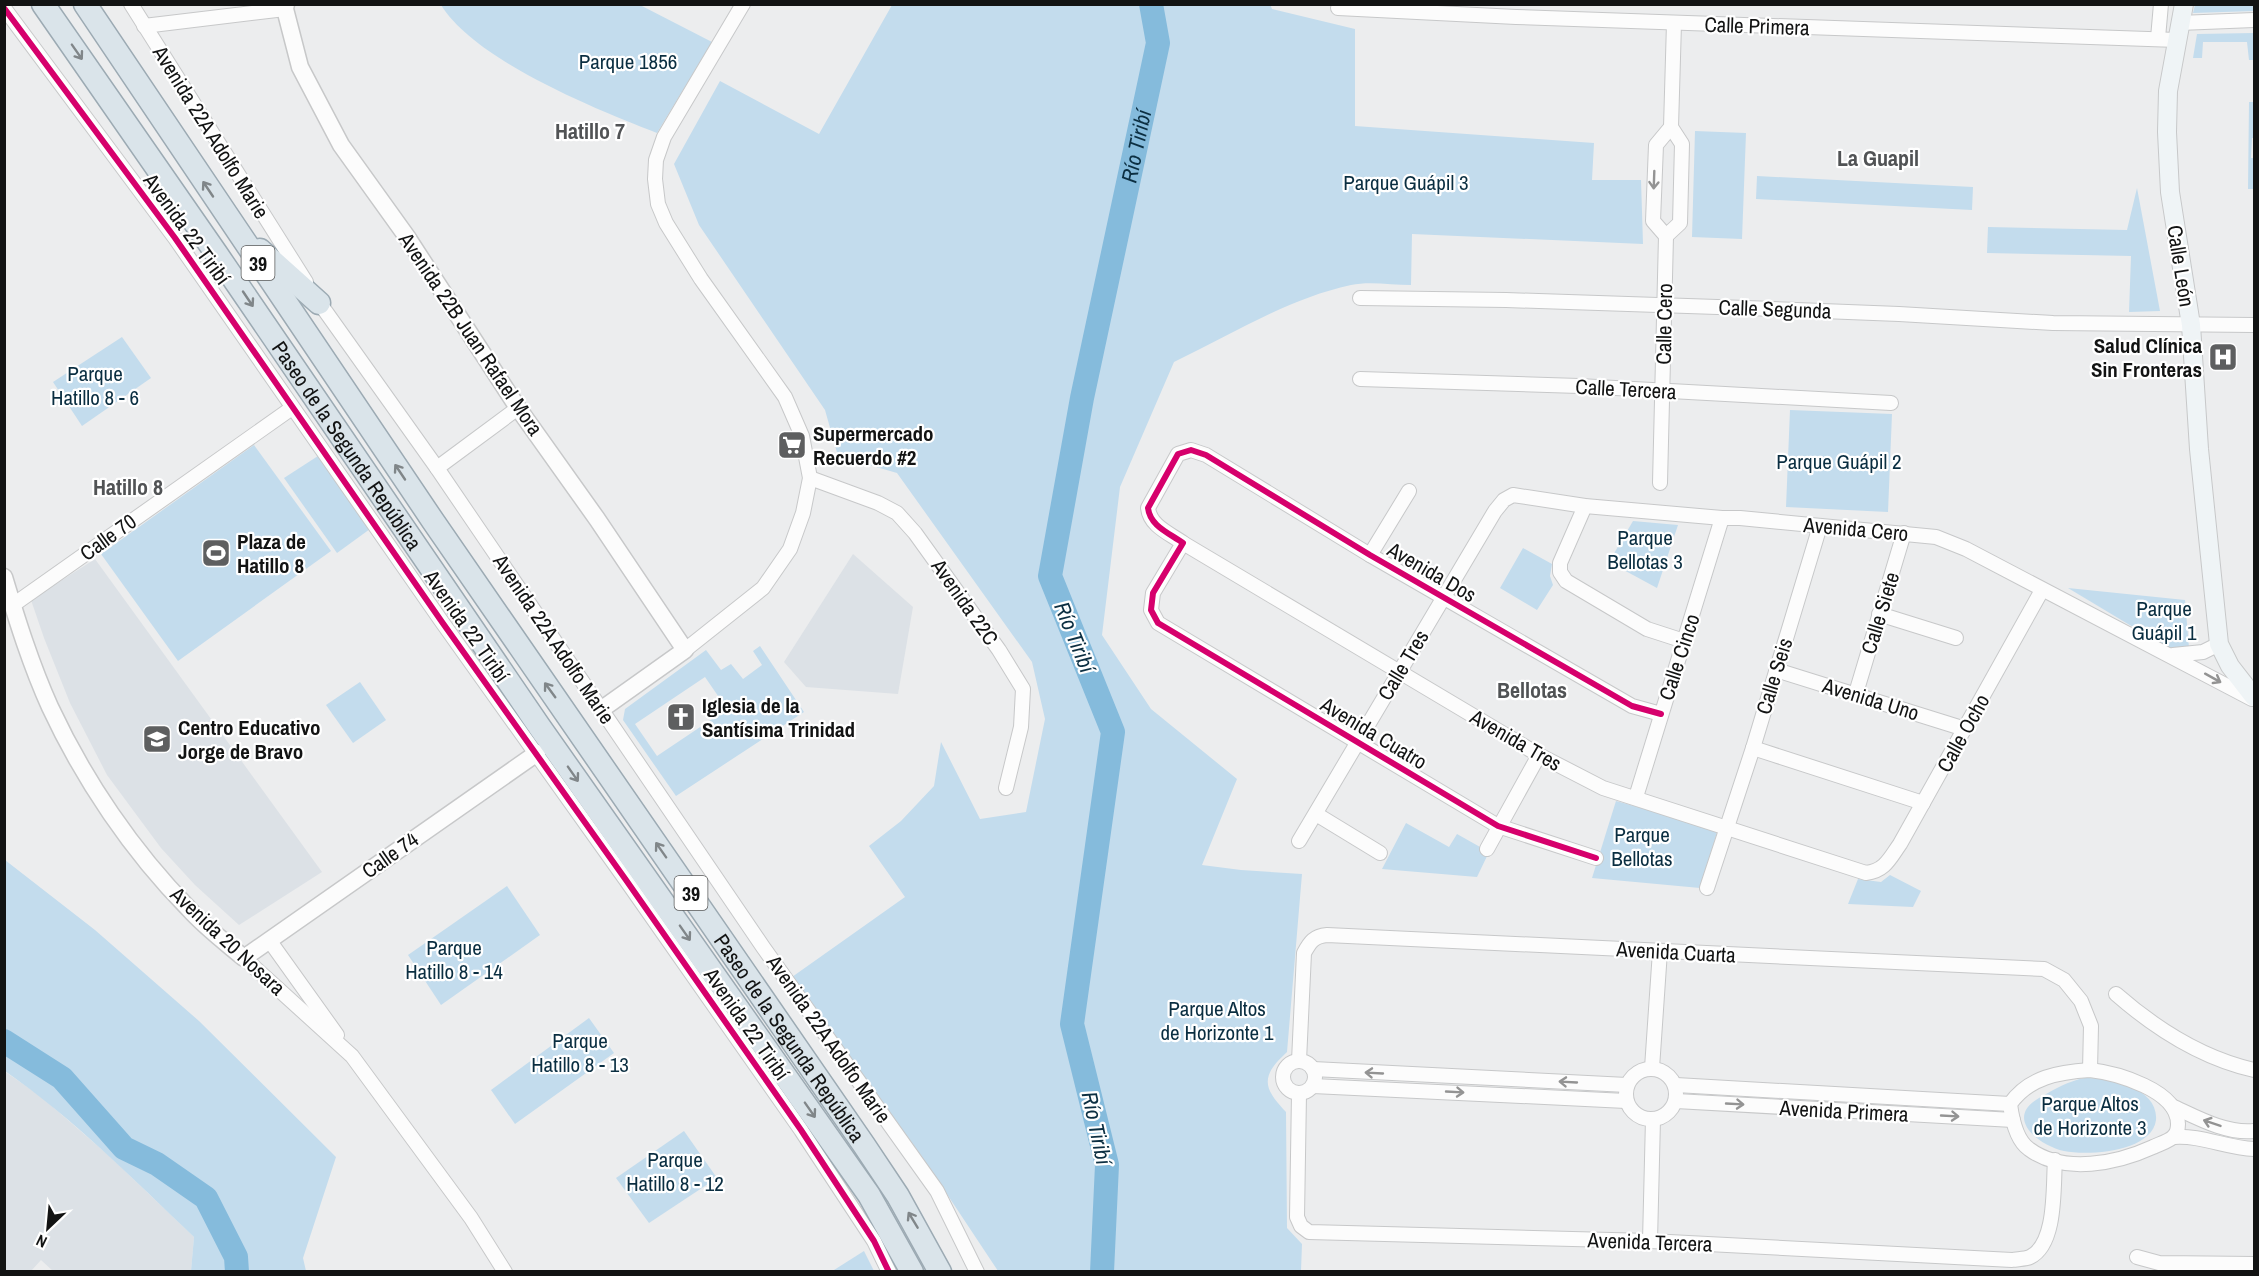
<svg xmlns="http://www.w3.org/2000/svg" width="2259" height="1276" viewBox="0 0 2259 1276" font-family="'Archivo Narrow',sans-serif">
<style>
.built{fill:#dce1e6}
.green{fill:#c3dced;fill-rule:evenodd}
.lines{fill:none;stroke-linecap:round;stroke-linejoin:round}
.river{stroke:#85bbdc;stroke-width:24}
.minor-casing{stroke:#c7c8c9;stroke-width:16}
.tertiary-casing{stroke:#c7c8c9;stroke-width:19}
.secondary-casing{stroke:#c7c8c9;stroke-width:20}
.trunk-casing{stroke:#9caab3;stroke-width:25}
.minor{stroke:#fcfcfc;stroke-width:14}
.tertiary{stroke:#fcfcfc;stroke-width:16}
.secondary{stroke:#eff4f6;stroke-width:18}
.trunk{stroke:#dae4ea;stroke-width:22}
.cycleway-casing{stroke:#fff;stroke-width:10}
.cycleway{stroke:#d6006c;stroke-width:6}
.oneway{stroke:#808689}
.oneway2{stroke:#939393}
.labels{text-anchor:middle;dominant-baseline:central;stroke-width:4.5;stroke-linejoin:round;paint-order:stroke}
.shield{fill:#fff;stroke:#595a5a;stroke-width:1.5}
.shield-label{font-size:20px;font-weight:bold;fill:#121313}
.street-label{font-size:21px;fill:#121313;stroke:#fff}
.park-label{font-size:21px;fill:#0a2e41;stroke:#fff}
.poi-label{font-size:21px;font-weight:bold;fill:#121313;stroke:#fff;text-anchor:start}
.neighbourhood-label{font-size:22px;font-weight:bold;fill:#515355;stroke:#fff}
.water-label{font-size:22px;font-style:italic;fill:#0c2f42;stroke:#fff}
</style>
<rect width="100%" height="100%" fill="#ecedee"/>
<g class="built">
<path d="M 853,554 L 913,607 L 898,694 L 806,687 L 784,662 Z"/>
<path d="M 95,559 L 322,872 L 239,925 L 195,885 L 161,848 L 107,775 L 70,703 L 44,638 L 31,600 Z"/>
<path d="M 4,1071 L 39,1095 L 108,1155 L 194,1237 L 191,1271 L 53,1271 L 41,1260 L 31,1271 L 5,1271 Z"/>
</g>
<g class="green">
<path d="M 1270,4 L 1272,9 L 1355,29 L 1355,126 L 1594,143 L 1592,180 L 1641,180 L 1643,244 L 1412,234 L 1411,285 C 1392,285 1369,281 1351,285 C 1287,299 1232,334 1174,362 L 1120,487 L 1102,635 L 1151,709 L 1237,779 L 1202,865 L 1241,870 L 1302,874 L 1287,1052 C 1261,1076 1262,1087 1286,1112 L 1287,1228 L 1302,1244 L 1301,1271 L 998,1271 L 923,1158 L 792,977 L 905,897 L 869,846 L 901,821 L 934,786 L 941,742 L 980,819 L 1026,812 L 1045,719 L 1032,662 L 897,473 L 838,456 L 825,410 L 699,225 L 674,164 L 720,81 L 819,134 L 892,5 Z"/>
<path d="M 441,5 L 640,5 L 712,42 L 657,133 C 595,109 476,61 441,5 Z"/>
<path d="M 2195,5 L 2254,5 L 2254,11 L 2193,13 Z"/>
<path d="M 2254,33 L 2254,60 L 2249,60 L 2247,42 L 2203,42 L 2202,58 L 2193,58 L 2197,34 Z"/>
<path d="M 2249,102 L 2254,102 L 2254,138 L 2252,138 L 2251,158 L 2254,158 L 2254,189 L 2248,189 Z"/>
<path d="M 1695,131 L 1746,133 L 1742,239 L 1692,237 Z"/>
<path d="M 1757,176 L 1973,187 L 1972,210 L 1756,199 Z"/>
<path d="M 2137,188 L 2160,311 L 2129,312 L 2131,256 L 1987,253 L 1988,227 L 2127,230 Z"/>
<path d="M 122,337 L 151,378 L 82,426 L 53,382 Z"/>
<path d="M 1790,410 L 1892,414 L 1888,512 L 1786,507 Z"/>
<path d="M 254,445 L 331,551 L 178,661 L 101,554 Z"/>
<path d="M 318,456 L 370,529 L 337,553 L 284,478 Z"/>
<path d="M 1633,521 L 1678,525 L 1657,588 L 1609,562 Z"/>
<path d="M 1523,548 L 1552,564 L 1550,576 L 1553,585 L 1537,610 L 1500,588 Z"/>
<path d="M 2068,588 L 2185,600 L 2189,648 L 2173,651 Z"/>
<path d="M 760,646 L 804,712 L 676,796 L 623,720 L 625,709 L 706,650 L 721,670 L 731,664 L 743,679 L 762,665 L 753,651 ZM 705,677 L 727,709 L 657,756 L 635,724 Z"/>
<path d="M 360,682 L 386,720 L 353,743 L 326,705 Z"/>
<path d="M 1616,801 L 1718,829 L 1700,888 L 1592,878 Z"/>
<path d="M 1406,823 L 1449,847 L 1457,834 L 1489,852 L 1477,877 L 1382,869 Z"/>
<path d="M 5,860 L 95,930 L 199,1021 L 336,1157 L 303,1258 L 306,1271 L 191,1271 L 194,1237 C 133,1179 74,1119 5,1071 Z"/>
<path d="M 1890,875 L 1921,891 L 1913,907 L 1848,904 L 1858,879 L 1881,882 Z"/>
<path d="M 507,886 L 540,935 L 441,1005 L 408,955 Z"/>
<path d="M 589,1018 L 614,1053 L 515,1124 L 491,1090 Z"/>
<path d="M 2085,1078 C 2109,1077 2159,1088 2156,1120 C 2152,1152 2088,1156 2064,1151 C 2038,1145 2004,1118 2039,1098 C 2055,1089 2068,1081 2085,1078 Z"/>
<path d="M 684,1131 L 717,1178 L 649,1223 L 616,1178 Z"/>
<path d="M 864,1251 L 874,1271 L 834,1271 L 834,1270 Z"/>
</g>
<g class="lines">
<g class="river">
<path d="M 4,1041 L 62,1078 L 124,1148 L 157,1164 L 206,1198 L 236,1257 L 237,1272"/>
<path id="s1" d="M 1102,1272 L 1107,1165 L 1072,1024 L 1113,732 L 1050,576 L 1082,398 L 1158,43 L 1151,4"/>
</g>
<g class="minor-casing">
<g id="minor">
<path d="M 131,4 L 306,282"/>
<path d="M 4,8 L 175,238 L 442,622 L 626,880 L 801,1130 L 874,1241 L 889,1272"/>
<path d="M 1338,8 L 1516,17 L 2177,40"/>
<path d="M 2179,23 L 2254,20"/>
<path d="M 144,26 L 285,9"/>
<path d="M 2158,38 L 2161,4"/>
<path d="M 1666,236 L 1680,223 L 1682,144 L 1671,127 L 1674,23"/>
<path d="M 316,298 L 437,468 L 763,947 L 937,1191 L 977,1272"/>
<path d="M 1360,298 L 1506,300 L 1747,308 L 1899,314 L 2053,323 L 2254,325"/>
<path d="M 1360,379 L 1579,386 L 1891,403"/>
<path d="M 437,468 L 518,408"/>
<path d="M 810,478 L 878,503 L 897,513 L 915,533 L 999,650 L 1023,689 L 1021,727 L 1006,788"/>
<path d="M 1660,483 L 1666,236 L 1653,221 L 1656,145 L 1671,127"/>
<path d="M 1585,506 L 1560,563 L 1560,572 L 1566,581 L 1647,629 L 1684,641"/>
<path d="M 1183,543 L 1539,755 L 1603,788 L 1866,873 C 1885,871 1890,858 1900,844 L 2042,590"/>
<path d="M 1370,555 L 1409,491"/>
<path d="M 13,605 L 292,408"/>
<path d="M 1879,614 L 1956,638"/>
<path d="M 685,650 L 763,588 L 790,549 L 803,513 L 810,478 L 802,436 L 785,397 L 701,279 L 666,223 L 658,204 L 655,179 L 656,160 L 664,137 L 743,4"/>
<path d="M 2173,655 L 2203,652 L 2219,644"/>
<path d="M 1776,670 L 1965,729"/>
<path d="M 1856,693 L 1904,533"/>
<path d="M 1753,748 L 1923,803"/>
<path d="M 1636,797 L 1722,518"/>
<path d="M 1316,814 L 1380,853"/>
<path d="M 1299,841 L 1495,511 L 1504,500 L 1513,495 L 1585,506 L 1722,518 L 1740,518 L 1936,537 L 1966,549 L 2252,699"/>
<path d="M 1487,849 L 1539,755"/>
<path d="M 1596,858 L 1498,826 L 1158,623 L 1151,610 L 1153,593 L 1183,543 C 1169,533 1150,526 1148,508 L 1178,454 L 1191,450 L 1206,455 L 1370,555 L 1632,706 L 1661,714"/>
<path d="M 1707,888 L 1753,748 L 1820,526"/>
<path d="M 269,940 L 337,1035"/>
<path d="M 244,958 L 352,1056 L 471,1218 L 505,1272"/>
<path d="M 2116,994 C 2156,1029 2201,1058 2254,1070"/>
<path d="M 1299,1061 L 1304,953 C 1310,942 1314,936 1327,935 L 2044,969 L 2064,980 L 2081,1001 L 2091,1026 L 2090,1070"/>
<circle cx="1299" cy="1077" r="16"/>
<path d="M 1652,1068 L 1660,951"/>
<circle cx="1651" cy="1094" r="25"/>
<path d="M 1313,1069 L 1627,1085"/>
<path d="M 2090,1070 C 2116,1073 2178,1090 2178,1124 C 2178,1128 2177,1133 2174,1136 C 2170,1141 2159,1144 2153,1147 C 2118,1163 2064,1175 2029,1149 C 2016,1140 2012,1119 2010,1104 C 2029,1077 2059,1072 2090,1070 Z"/>
<path d="M 1676,1085 L 2010,1104"/>
<path d="M 1313,1086 L 1626,1101"/>
<path d="M 1299,1094 L 1297,1217 L 1301,1226 L 1309,1232 L 1650,1241 L 2012,1260 C 2017,1259 2026,1259 2030,1257 C 2057,1244 2053,1186 2055,1160"/>
<path d="M 1676,1101 L 2013,1120"/>
<path d="M 2172,1106 C 2196,1117 2226,1134 2254,1131"/>
<path d="M 2174,1137 C 2201,1135 2227,1148 2254,1149"/>
<path d="M 1650,1241 L 1653,1119"/>
<path d="M 2137,1257 L 2159,1263 L 2254,1264"/>
</g>
</g>
<g class="tertiary-casing">
<g id="tertiary">
<path d="M 286,4 L 285,9 L 300,67 L 341,145 L 407,237 L 518,408 L 597,519 L 685,650 L 602,709"/>
<path d="M 4,577 C 17,620 31,665 50,707 C 84,780 132,851 189,909 C 205,927 225,942 244,958 L 537,753"/>
</g>
</g>
<g class="secondary-casing">
<path id="secondary" d="M 2184,4 L 2168,91 L 2167,132 L 2170,192 L 2191,325 L 2199,449 L 2219,644 L 2230,666 L 2254,697"/>
</g>
<g class="trunk-casing">
<g id="trunk">
<path id="s2" d="M 43,4 L 216,253 L 539,726 L 869,1195 L 912,1272"/>
<path id="s3" d="M 85,4 L 433,521 L 864,1145 L 898,1196 L 940,1272"/>
<path d="M 260,250 L 319,303"/>
</g>
</g>
<use href="#minor" class="minor"/>
<use href="#tertiary" class="tertiary"/>
<use href="#secondary" class="secondary"/>
<use href="#trunk" class="trunk"/>
<g class="cycleway-casing">
<g id="cycleway">
<path d="M 4,8 L 175,238 L 442,622 L 626,880 L 801,1130 L 874,1241 L 889,1272"/>
<path d="M 1596,858 L 1498,826 L 1158,623 L 1151,610 L 1153,593 L 1183,543 C 1169,533 1150,526 1148,508 L 1178,454 L 1191,450 L 1206,455 L 1370,555 L 1632,706 L 1661,714"/>
</g>
</g>
<use href="#cycleway" class="cycleway"/>
</g>
<defs><path id="oneway-shaft" d="M-6 0H5M1.5-3L5.5 0L1.5 3" fill="none" stroke-width="1.6" stroke-linecap="round" stroke-linejoin="round" transform="scale(1.5)"/></defs>
<g class="oneway">
<use href="#oneway-shaft" transform="translate(77 52) rotate(55)"/>
<use href="#oneway-shaft" transform="translate(208 189) rotate(-124)"/>
<use href="#oneway-shaft" transform="translate(248 299) rotate(56)"/>
<use href="#oneway-shaft" transform="translate(400 472) rotate(-124)"/>
<use href="#oneway-shaft" transform="translate(550 690) rotate(-126)"/>
<use href="#oneway-shaft" transform="translate(573 774) rotate(55)"/>
<use href="#oneway-shaft" transform="translate(661 850) rotate(-125)"/>
<use href="#oneway-shaft" transform="translate(685 933) rotate(55)"/>
<use href="#oneway-shaft" transform="translate(810 1110) rotate(55)"/>
<use href="#oneway-shaft" transform="translate(913 1220) rotate(-121)"/>
</g>
<g class="oneway2">
<use href="#oneway-shaft" transform="translate(1654 180) rotate(92)"/>
<use href="#oneway-shaft" transform="translate(2213 678) rotate(29)"/>
<use href="#oneway-shaft" transform="translate(1374 1073) rotate(-177)"/>
<use href="#oneway-shaft" transform="translate(1568 1082) rotate(-177)"/>
<use href="#oneway-shaft" transform="translate(1455 1092) rotate(3)"/>
<use href="#oneway-shaft" transform="translate(1735 1104) rotate(3)"/>
<use href="#oneway-shaft" transform="translate(1950 1116) rotate(3)"/>
<use href="#oneway-shaft" transform="translate(2212 1123) rotate(-161)"/>
</g>
<defs>
<g id="hospital-square" transform="scale(1.5)"><rect x="-9" y="-9" width="18" height="18" rx="4" fill="#5e5f60" stroke="#fff"/><path d="M-5-5h3v3.5h4V-5h3V5h-3V1.5h-4V5h-3Z" fill="#fff"/></g>
<g id="supermarket-square" transform="scale(1.5)"><rect x="-9" y="-9" width="18" height="18" rx="4" fill="#5e5f60" stroke="#fff"/><path d="M-6-5.5h2.5l.6 2H6L4.5 2H-2.5L-4.4-4H-6ZM-1.5 3.2a1.3 1.3 0 1 0 .1 0ZM3 3.2a1.3 1.3 0 1 0 .1 0Z" fill="#fff"/></g>
<g id="stadium-square" transform="scale(1.5)"><rect x="-9" y="-9" width="18" height="18" rx="4" fill="#5e5f60" stroke="#fff"/><path d="M0-5a6.5 5 0 1 0 0 10a6.5 5 0 1 0 0-10ZM-3.5-1.8h7v3.6h-7Z" fill="#fff"/></g>
<g id="church-square" transform="scale(1.5)"><rect x="-9" y="-9" width="18" height="18" rx="4" fill="#5e5f60" stroke="#fff"/><path d="M-1.2-6h2.4v3.5h3.3v2.4h-3.3V6h-2.4V-.1h-3.3v-2.4h3.3Z" fill="#fff"/></g>
<g id="school-square" transform="scale(1.5)"><rect x="-9" y="-9" width="18" height="18" rx="4" fill="#5e5f60" stroke="#fff"/><path d="M0-5L7-2L0 1L-7-2ZM-4 1L0 2.5L4 1V4Q0 6-4 4Z" fill="#fff"/></g>
</defs>
<g fill-rule="evenodd">
<use href="#hospital-square" x="2223" y="357"/>
<use href="#supermarket-square" x="792" y="445"/>
<use href="#stadium-square" x="216" y="553"/>
<use href="#church-square" x="681" y="717"/>
<use href="#school-square" x="157" y="739"/>
</g>
<g class="labels">
<g class="shield">
<rect x="241.5" y="246" width="33" height="34" rx="4.5"/>
<rect x="674.5" y="876" width="33" height="34" rx="4.5"/>
</g>
<g class="shield-label">
<text x="258" y="263">39</text>
<text x="691" y="893">39</text>
</g>
<g class="street-label">
<text transform="translate(1757 26) rotate(2)">Calle Primera</text>
<text transform="translate(211 132) rotate(58)">Avenida 22A Adolfo Marie</text>
<text transform="translate(187 229) rotate(54)">Avenida 22 Tiribí</text>
<text transform="translate(2181 266) rotate(81)">Calle León</text>
<text transform="translate(1775 309) rotate(2)">Calle Segunda</text>
<text transform="translate(1664 324) rotate(-89)">Calle Cero</text>
<text transform="translate(471 334) rotate(56)">Avenida 22B Juan Rafael Mora</text>
<text transform="translate(1626 389) rotate(3)">Calle Tercera</text>
<text stroke="none"><textPath href="#s2" startOffset="536">Paseo de la Segunda República</textPath></text>
<text transform="translate(1856 529) rotate(5)">Avenida Cero</text>
<text transform="translate(108 537) rotate(-36)">Calle 70</text>
<text transform="translate(1432 572) rotate(30)">Avenida Dos</text>
<text transform="translate(965 602) rotate(55)">Avenida 22C</text>
<text transform="translate(1880 613) rotate(-73)">Calle Siete</text>
<text transform="translate(467 626) rotate(55)">Avenida 22 Tiribí</text>
<text transform="translate(554 639) rotate(56)">Avenida 22A Adolfo Marie</text>
<text transform="translate(1679 657) rotate(-72)">Calle Cinco</text>
<text transform="translate(1403 665) rotate(-59)">Calle Tres</text>
<text transform="translate(1774 676) rotate(-73)">Calle Seis</text>
<text transform="translate(1871 699) rotate(17)">Avenida Uno</text>
<text transform="translate(1374 733) rotate(31)">Avenida Cuatro</text>
<text transform="translate(1963 733) rotate(-61)">Calle Ocho</text>
<text transform="translate(1516 740) rotate(30)">Avenida Tres</text>
<text transform="translate(390 855) rotate(-35)">Calle 74</text>
<text transform="translate(228 941) rotate(43)">Avenida 20 Nosara</text>
<text transform="translate(1676 952) rotate(3)">Avenida Cuarta</text>
<text transform="translate(747 1024) rotate(55)">Avenida 22 Tiribí</text>
<text stroke="none"><textPath href="#s3" startOffset="1251">Paseo de la Segunda República</textPath></text>
<text transform="translate(829 1039) rotate(55)">Avenida 22A Adolfo Marie</text>
<text transform="translate(1844 1111) rotate(3)">Avenida Primera</text>
<text transform="translate(1650 1242) rotate(2)">Avenida Tercera</text>
</g>
<g class="park-label">
<text x="628" y="61">Parque 1856</text>
<text x="1406" y="182">Parque Guápil 3</text>
<text x="95" y="373">Parque<tspan x="95" dy="24">Hatillo 8 - 6</tspan></text>
<text x="1839" y="461">Parque Guápil 2</text>
<text x="1645" y="537">Parque<tspan x="1645" dy="24">Bellotas 3</tspan></text>
<text x="2164" y="608">Parque<tspan x="2164" dy="24">Guápil 1</tspan></text>
<text x="1642" y="834">Parque<tspan x="1642" dy="24">Bellotas</tspan></text>
<text x="454" y="947">Parque<tspan x="454" dy="24">Hatillo 8 - 14</tspan></text>
<text x="1217" y="1008">Parque Altos<tspan x="1217" dy="24">de Horizonte 1</tspan></text>
<text x="580" y="1040">Parque<tspan x="580" dy="24">Hatillo 8 - 13</tspan></text>
<text x="2090" y="1103">Parque Altos<tspan x="2090" dy="24">de Horizonte 3</tspan></text>
<text x="675" y="1159">Parque<tspan x="675" dy="24">Hatillo 8 - 12</tspan></text>
</g>
<g class="poi-label">
<text x="2202" y="345" text-anchor="end">Salud Clínica<tspan x="2202" dy="24">Sin Fronteras</tspan></text>
<text x="813" y="433">Supermercado<tspan x="813" dy="24">Recuerdo #2</tspan></text>
<text x="237" y="541">Plaza de<tspan x="237" dy="24">Hatillo 8</tspan></text>
<text x="702" y="705">Iglesia de la<tspan x="702" dy="24">Santísima Trinidad</tspan></text>
<text x="178" y="727">Centro Educativo<tspan x="178" dy="24">Jorge de Bravo</tspan></text>
</g>
<g class="neighbourhood-label">
<text x="590" y="131">Hatillo 7</text>
<text x="1878" y="158">La Guapil</text>
<text x="128" y="487">Hatillo 8</text>
<text x="1532" y="690">Bellotas</text>
</g>
<g class="water-label">
<text stroke="none"><textPath href="#s1" startOffset="1154">Río Tiribí</textPath></text>
<text transform="translate(1075 637) rotate(68)">Río Tiribí</text>
<text transform="translate(1097 1128) rotate(78)">Río Tiribí</text>
</g>
</g>
<rect width="2259" height="1276" fill="none" stroke="#121313" stroke-width="12"/>
<g transform="translate(48 1228) rotate(206)" stroke="#ffffff" stroke-width="4.5" paint-order="stroke">
<path d="M0-4.5L10 22L0 15L-10 22Z" fill="#121313"/>
<text y="-9" font-size="16" font-weight="bold" text-anchor="middle" fill="#121313">N</text>
</g>
</svg>
